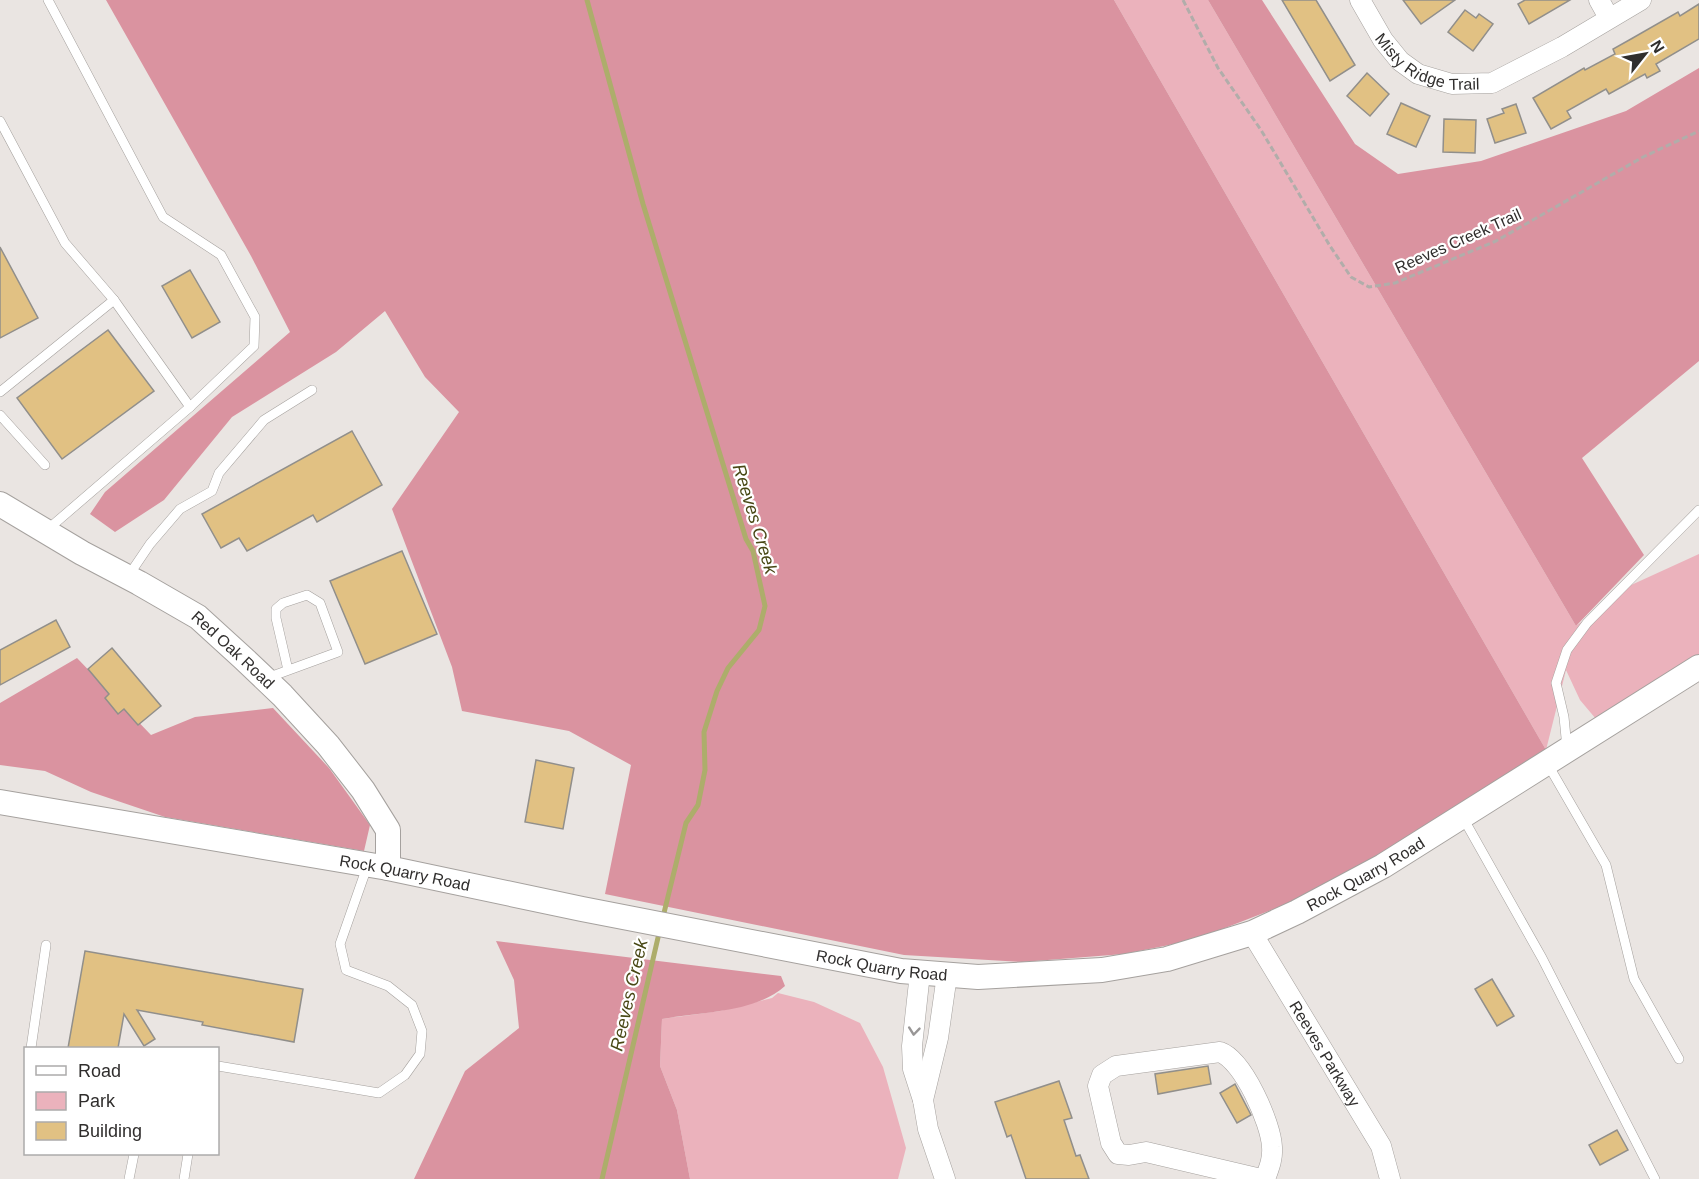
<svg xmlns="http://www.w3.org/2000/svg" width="1699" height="1179" viewBox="0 0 1699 1179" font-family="Arial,sans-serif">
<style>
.green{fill:#ebb2bc}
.forest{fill:#da93a0}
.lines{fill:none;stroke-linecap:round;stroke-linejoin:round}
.stream{stroke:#adad6b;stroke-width:5}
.building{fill:#e1c183;stroke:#918f8b;stroke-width:1.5}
.service-casing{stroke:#a5a19e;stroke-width:10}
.minor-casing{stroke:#a5a19e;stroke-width:21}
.tertiary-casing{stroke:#a5a19e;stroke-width:26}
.path{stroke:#b1adaa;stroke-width:3;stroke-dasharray:6 3;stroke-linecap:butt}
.service{stroke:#fff;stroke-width:9}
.minor{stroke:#fff;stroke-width:20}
.tertiary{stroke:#fff;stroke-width:24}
.oneway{stroke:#989696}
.labels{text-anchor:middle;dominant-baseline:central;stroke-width:4.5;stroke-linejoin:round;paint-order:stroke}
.street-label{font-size:16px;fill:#302e2d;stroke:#fff}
.water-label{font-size:18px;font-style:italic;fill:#484815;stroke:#fff}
</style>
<rect width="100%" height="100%" fill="#eae5e2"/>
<g class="green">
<path d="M 1114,0 L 1208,0 L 1576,626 L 1629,586 L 1699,554 L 1699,655 L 1645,693 L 1596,719 L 1580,700 L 1566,670 L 1546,750 Z"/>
<path d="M 778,993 L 814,1002 L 860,1023 L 883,1067 L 906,1148 L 898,1179 L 690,1179 L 677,1110 L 660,1066 L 662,1019 L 720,1011 L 772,998 Z"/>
</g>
<g class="forest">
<path d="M 106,0 L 1114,0 L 1546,750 L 1380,854 L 1292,902 L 1194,940 L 1124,954 L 1022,962 L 904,955 L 605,894 L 631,765 L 569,731 L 462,711 L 452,667 L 392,509 L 459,412 L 425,377 L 385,311 L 336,352 L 232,417 L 164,500 L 115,532 L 90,514 L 105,492 L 290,332 L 251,256 Z"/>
<path d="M 1208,0 L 1262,0 L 1355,144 L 1398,174 L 1481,161 L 1626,111 L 1699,68 L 1699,361 L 1582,458 L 1644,555 L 1576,626 Z"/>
<path d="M 77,658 L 151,735 L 195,717 L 273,708 L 329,768 L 370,825 L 364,851 L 165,817 L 91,792 L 45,771 L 0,765 L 0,703 Z"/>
<path d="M 496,941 L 781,976 L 785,986 C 755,1013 701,1012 662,1019 L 660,1066 L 677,1110 L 690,1179 L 414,1179 L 465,1071 L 519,1028 L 514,980 Z"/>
</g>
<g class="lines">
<g class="stream">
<path d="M 587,0 L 643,204 L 746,539 L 753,551 L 765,606 L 759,630 L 728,668 L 717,691 L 704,732 L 705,770 L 698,805 L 686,823 L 663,917"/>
<path d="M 602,1179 L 660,929"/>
</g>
</g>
<g class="building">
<path d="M 1282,0 L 1316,0 L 1355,65 L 1330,81 Z"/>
<path d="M 1403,0 L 1455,0 L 1421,24 Z"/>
<path d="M 1525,0 L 1570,0 L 1529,24 L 1518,4 Z"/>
<path d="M 1699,4 L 1699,39 L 1656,64 L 1660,71 L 1647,78 L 1645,74 L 1609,94 L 1606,89 L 1567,111 L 1571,118 L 1551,129 L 1533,98 L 1584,68 L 1585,70 L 1615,54 L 1613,49 L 1631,39 L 1678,12 L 1680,16 Z"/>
<path d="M 1465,10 L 1476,18 L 1479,14 L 1493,24 L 1473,51 L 1448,32 Z"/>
<path d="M 1367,73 L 1389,94 L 1370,116 L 1347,96 Z"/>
<path d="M 1401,103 L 1430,116 L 1416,147 L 1387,134 Z"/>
<path d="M 1516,104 L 1526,133 L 1495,143 L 1487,119 L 1504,113 L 1502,109 Z"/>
<path d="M 1444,119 L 1476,120 L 1475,153 L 1443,152 Z"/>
<path d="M 0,247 L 38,318 L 0,338 Z"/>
<path d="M 190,270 L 220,322 L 192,338 L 162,286 Z"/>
<path d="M 108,330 L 154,391 L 62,459 L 17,398 Z"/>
<path d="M 352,431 L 382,485 L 317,522 L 313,515 L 247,551 L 239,538 L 221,548 L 202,514 Z"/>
<path d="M 402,551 L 437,634 L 365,664 L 330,581 Z"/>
<path d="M 56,620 L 70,647 L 0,685 L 0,650 Z"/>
<path d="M 112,648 L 161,706 L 138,725 L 124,709 L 118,714 L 105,698 L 109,694 L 88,669 Z"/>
<path d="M 536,760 L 574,768 L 563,829 L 525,822 Z"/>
<path d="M 85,951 L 303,989 L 294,1042 L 202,1025 L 203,1022 L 137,1010 L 155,1039 L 144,1046 L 124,1014 L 118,1048 L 68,1048 Z"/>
<path d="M 1492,979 L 1514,1016 L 1497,1026 L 1475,989 Z"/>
<path d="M 1208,1066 L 1211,1084 L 1158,1094 L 1155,1074 Z"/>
<path d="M 1059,1081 L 1072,1118 L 1064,1120 L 1076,1156 L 1080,1155 L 1089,1179 L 1026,1179 L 1011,1135 L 1007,1137 L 995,1102 Z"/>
<path d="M 1235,1084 L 1251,1115 L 1237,1123 L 1220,1093 Z"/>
<path d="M 1617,1130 L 1628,1150 L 1600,1165 L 1589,1145 Z"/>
</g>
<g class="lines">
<g class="service-casing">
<g id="service">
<path d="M 48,0 L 163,217 L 221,255 L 255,317 L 254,346 L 190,407"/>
<path d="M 0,121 L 65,243 L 114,300"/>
<path d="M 0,392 L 114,300 L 190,407 L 47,530"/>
<path d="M 0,415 L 45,465"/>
<path d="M 129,575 L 150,544 L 180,509 L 212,491 L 219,473 L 264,420 L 312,390"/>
<path d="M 267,678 L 338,652 L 320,603 L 307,595 L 283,603 L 276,609 L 276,618 L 288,670"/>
<path d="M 1567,748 L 1564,717 L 1556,683 L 1567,650 L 1587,623 L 1699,510"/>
<path d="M 1547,763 L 1606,865 L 1634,979 L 1679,1059"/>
<path d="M 1462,816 L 1542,958 L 1655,1179"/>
<path d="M 31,1048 L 46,945"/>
<path d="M 218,1066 L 379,1093 L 405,1075 L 420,1054 L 422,1031 L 412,1005 L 388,986 L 346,970 L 340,944 L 367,867"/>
<path d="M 129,1179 L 134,1154"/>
<path d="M 184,1179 L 188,1154"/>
</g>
</g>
<g class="minor-casing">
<g id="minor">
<path id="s1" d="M 1360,0 L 1383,40 L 1400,61 L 1418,74 L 1452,84 L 1492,83 L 1562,47 L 1641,0"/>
<path d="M 1599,0 L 1609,18"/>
<path id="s2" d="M 1252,933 L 1381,1146 L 1390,1179"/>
<path d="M 920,973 L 912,1046 L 913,1069 L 923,1100 L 928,1129 L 945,1179"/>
<path d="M 923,1100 L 938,1038 L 947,975"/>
<path d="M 1261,1179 L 1146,1152 L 1129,1155 L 1118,1154 L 1111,1143 L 1098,1086 L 1102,1075 L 1116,1066 L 1220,1052 C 1243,1060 1271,1123 1272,1147 C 1273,1159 1269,1168 1265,1179"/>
</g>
</g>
<g class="tertiary-casing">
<g id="tertiary">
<path id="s3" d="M 0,504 L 82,553 L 139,583 L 198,617 L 243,658 L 282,695 L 328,745 L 363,790 L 388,830 L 388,868"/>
<path id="s4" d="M 0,802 L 388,868 L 582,909 L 901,971 L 978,977 L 1102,970 L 1167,959 L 1252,933 L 1297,912 L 1383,866 L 1699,667"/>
</g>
</g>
<path class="path" d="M 1183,0 L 1218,68 L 1261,130 L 1330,246 L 1351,277 L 1369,287 L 1395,283 L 1496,241 L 1643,157 L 1699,131"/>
<use href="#service" class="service"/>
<use href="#minor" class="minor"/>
<use href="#tertiary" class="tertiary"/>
</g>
<defs><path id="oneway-chevron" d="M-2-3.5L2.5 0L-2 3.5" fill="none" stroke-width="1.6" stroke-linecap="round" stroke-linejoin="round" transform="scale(1.5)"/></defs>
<use class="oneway" href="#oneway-chevron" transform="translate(914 1031) rotate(96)"/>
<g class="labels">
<g class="street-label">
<text stroke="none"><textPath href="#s1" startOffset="99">Misty Ridge Trail</textPath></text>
<text transform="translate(1458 241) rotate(-24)">Reeves Creek Trail</text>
<text stroke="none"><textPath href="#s3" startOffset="276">Red Oak Road</textPath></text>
<text stroke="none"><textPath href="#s4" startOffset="411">Rock Quarry Road</textPath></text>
<text stroke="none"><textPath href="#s4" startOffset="1401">Rock Quarry Road</textPath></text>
<text stroke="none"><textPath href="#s4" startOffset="897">Rock Quarry Road</textPath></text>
<text stroke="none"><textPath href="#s2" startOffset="141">Reeves Parkway</textPath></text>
</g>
<g class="water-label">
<text transform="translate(755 519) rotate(73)">Reeves Creek</text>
<text transform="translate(629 995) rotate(-77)">Reeves Creek</text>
</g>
</g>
<rect x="24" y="1047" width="195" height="108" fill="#ffffff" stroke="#acabab" stroke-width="1.5"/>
<rect x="36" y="1066" width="30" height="9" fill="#ffffff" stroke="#acabab" stroke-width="1.5"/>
<text x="78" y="1077" font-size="18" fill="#302e2d">Road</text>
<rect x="36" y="1092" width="30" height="18" fill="#ebb2bc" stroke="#acabab" stroke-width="1.5"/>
<text x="78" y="1107" font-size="18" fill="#302e2d">Park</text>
<rect x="36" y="1122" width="30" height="18" fill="#e1c183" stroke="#acabab" stroke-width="1.5"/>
<text x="78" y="1137" font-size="18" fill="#302e2d">Building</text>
<g transform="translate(1645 54) rotate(59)" stroke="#ffffff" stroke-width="4.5" paint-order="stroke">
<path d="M0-4.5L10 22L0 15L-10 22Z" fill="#302e2d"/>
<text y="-9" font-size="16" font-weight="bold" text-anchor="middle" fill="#302e2d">N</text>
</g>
</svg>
